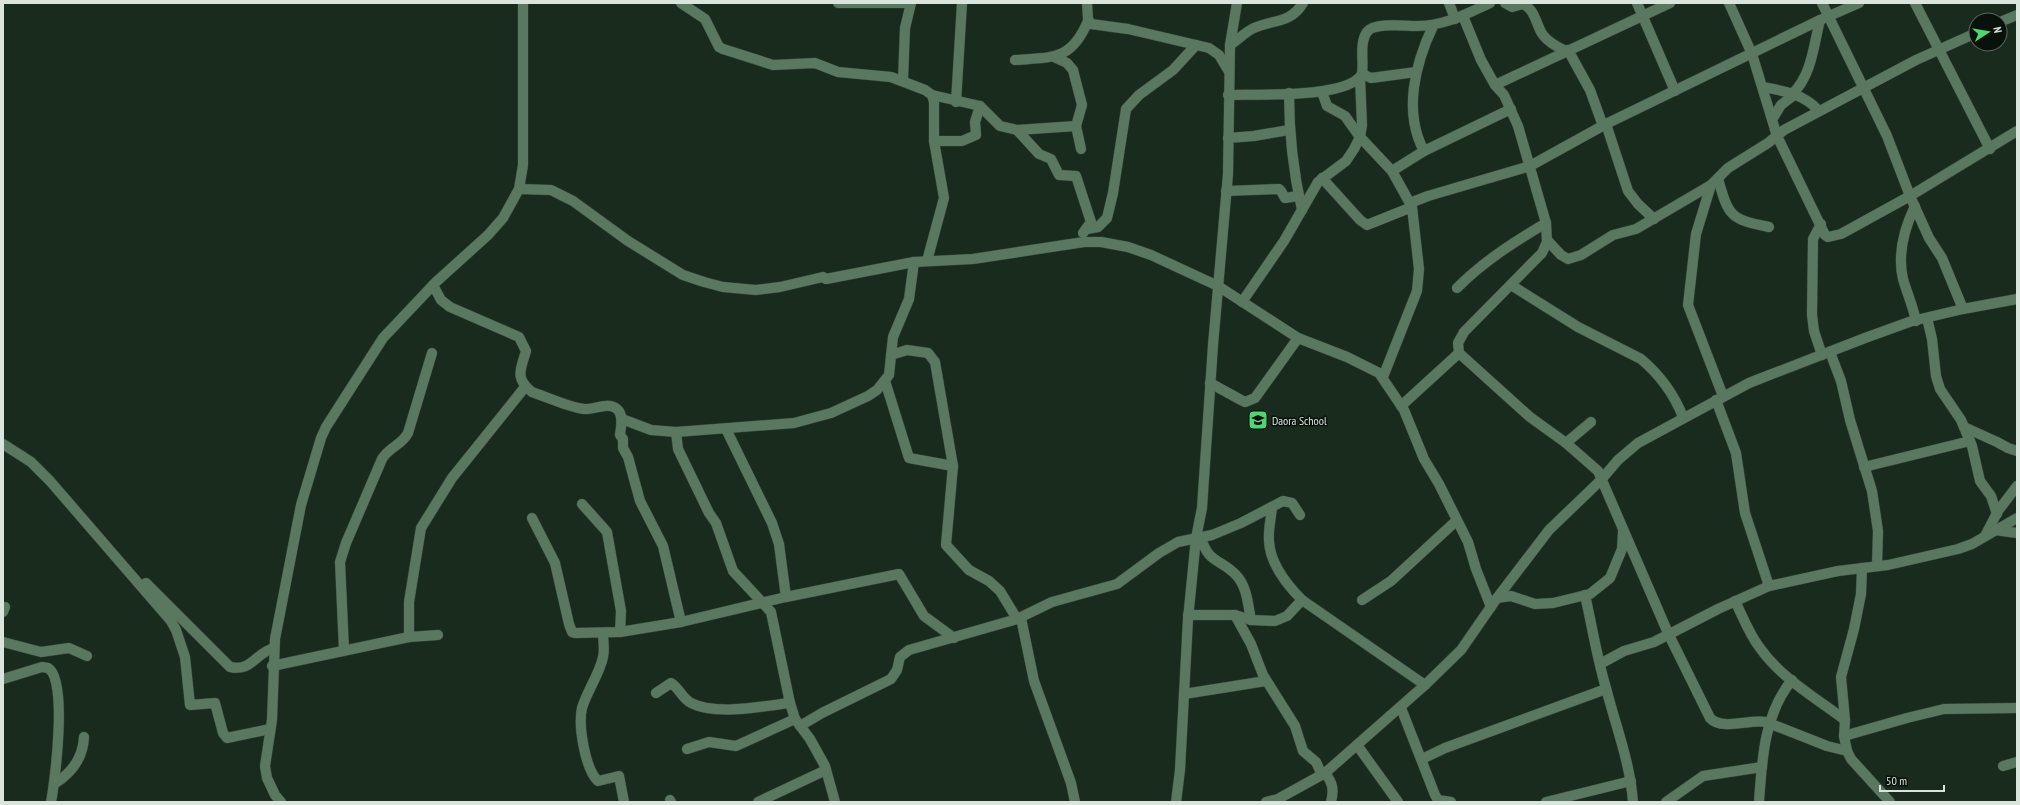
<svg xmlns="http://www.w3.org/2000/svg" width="2020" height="805" viewBox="0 0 2020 805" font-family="'PT Sans Narrow',sans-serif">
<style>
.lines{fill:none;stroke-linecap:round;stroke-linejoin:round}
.minor-casing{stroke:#344538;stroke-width:11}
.minor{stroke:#5a775f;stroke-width:10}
.labels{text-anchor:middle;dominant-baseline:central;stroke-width:3;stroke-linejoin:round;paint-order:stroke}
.poi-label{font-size:12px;fill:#d9e4db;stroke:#09110b;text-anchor:start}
</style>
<rect width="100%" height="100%" fill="#192b1d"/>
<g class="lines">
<g class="minor-casing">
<g id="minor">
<path d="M 681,3 L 705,19 L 719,47 L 723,49 L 773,65 L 815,63 L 838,72 L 891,77 L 925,90 L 932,95 L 934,102 L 934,141 L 944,198 L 927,261"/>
<path d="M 838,3 L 909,3"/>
<path d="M 1087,3 L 1088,19 L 1091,24 L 1128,29 L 1209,48 L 1219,55 L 1228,70"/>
<path d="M 1449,3 L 1455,19"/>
<path d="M 1505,3 L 1512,7 L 1523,4 C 1536,10 1536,26 1543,35 C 1549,43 1557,47 1566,51"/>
<path d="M 1637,3 L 1675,91"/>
<path d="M 1729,3 L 1752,54 L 1777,136 L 1825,235 L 1828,237 L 1841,234 L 1910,196 L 2017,131"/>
<path d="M 1822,3 L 1887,136 L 1910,196 L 1929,238 L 1942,258 L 1963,309"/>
<path d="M 1915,3 L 1990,149"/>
<path d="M 1463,16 L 1481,60 L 1495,85 L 1504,95 L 1518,126 L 1546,223 L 1547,242 L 1542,253 L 1464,332 L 1458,343 L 1459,353 L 1530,417 L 1566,443 L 1598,471 L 1668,633 L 1710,718 C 1722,731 1749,719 1766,722 L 1827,746 L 1847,751"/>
<path d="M 2000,22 L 2017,15"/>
<path d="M 1230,45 C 1238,40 1245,32 1254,28 C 1274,19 1290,24 1303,3"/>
<path d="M 1568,50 L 1590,90 L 1603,126"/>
<path d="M 1054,57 L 1067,63 L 1073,70 L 1082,105 L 1076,126 L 1081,149"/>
<path d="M 1015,60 C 1053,57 1071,61 1088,21"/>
<path d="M 1362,74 L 1371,78 L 1416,72"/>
<path d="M 903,80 L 905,28 L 911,3"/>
<path d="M 1495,85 L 1670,3"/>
<path d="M 1763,87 C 1784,91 1804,94 1819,111"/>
<path d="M 1322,92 L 1327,106 L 1345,116 L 1360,137 L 1392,171 L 1412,207 L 1419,269 L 1417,291 L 1383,377"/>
<path d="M 1289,93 C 1289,134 1293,171 1302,210"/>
<path d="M 1792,94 C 1812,76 1814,43 1820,20"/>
<path d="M 932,95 L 980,106 L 1000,126 L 1017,130 L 1076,126"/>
<path d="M 1228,95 C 1255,94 1348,99 1362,74 C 1364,62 1359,43 1367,32 C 1374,22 1406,26 1417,26 C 1444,26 1466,14 1490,3"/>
<path d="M 956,102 L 962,3"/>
<path d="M 1773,118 L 1781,105 L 1794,95"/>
<path d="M 1606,124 L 1628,191 L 1638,204 L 1654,219"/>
<path d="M 1017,130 L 1039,154 L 1051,159 L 1059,175 L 1076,176 L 1091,222 L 1083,233"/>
<path d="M 1228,138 L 1254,136 L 1289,130"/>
<path d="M 934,141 L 962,141 L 976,135 L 975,122 L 980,106"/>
<path d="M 1424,151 C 1403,112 1415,64 1433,26"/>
<path d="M 1392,171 L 1424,151 L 1511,109"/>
<path d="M 1322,178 L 1360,220 L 1367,225 L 1412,207"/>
<path d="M 1718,179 C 1729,217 1730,219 1769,227"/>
<path d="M 1711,185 L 1696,234 L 1688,305 L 1723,396"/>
<path d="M 519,189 L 551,190 L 573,201 L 628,241 L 683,275 L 704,282 L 723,287 L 756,290 L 780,287 L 823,277 L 826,279 L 914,262 L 973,259 L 1084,242 L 1101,242 L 1128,247 L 1151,255 L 1218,286 L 1298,338 L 1347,357 L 1379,373 L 1404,410 L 1424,459 L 1439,484 L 1468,542 L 1476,569 L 1491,607"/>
<path d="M 1226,191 L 1279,189 L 1281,191 L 1285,198 L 1298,196"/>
<path d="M 1410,203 L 1428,196 L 1530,166 L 1606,124 L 1820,20 L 1859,3"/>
<path d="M 1915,206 C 1904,229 1897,253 1903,279 C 1907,293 1913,306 1916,321"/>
<path d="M 1821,224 L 1813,239 L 1812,315 L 1814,331 L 1822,355"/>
<path d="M 1087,229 L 1098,227 L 1107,218 L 1113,193 L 1126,109 L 1139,95 L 1173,70 L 1196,45"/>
<path d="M 1547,240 L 1561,255 L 1568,259 L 1581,255 L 1613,235 L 1636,229 L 1711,185 L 1728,168 L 1768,143 L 1784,130 L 1916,60 L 1976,33"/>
<path d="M 433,285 L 441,300 L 450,307 L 519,337 L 526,351 C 521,369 514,378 532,392 C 547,397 568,407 584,409 C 595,410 608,401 617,409 C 624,415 621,427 620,435 L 623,439 L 623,448 L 628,457 L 640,501 L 663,546 L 681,622"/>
<path d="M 1511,285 L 1578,327 L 1641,359 C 1660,375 1674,394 1683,417"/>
<path d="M 1457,288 C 1484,261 1514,242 1546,223"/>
<path d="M 1242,302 L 1284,241 L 1318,182 L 1346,161 L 1354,149 L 1360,137 L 1362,125 L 1360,78"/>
<path d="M 1927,318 L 1932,339 L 1936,376 L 1940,389 L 1961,420 L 1972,446 L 1980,481 L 1991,496 L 1997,514"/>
<path d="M 1830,352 L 1841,381 L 1850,420 L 1872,491 L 1878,531 L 1877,566"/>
<path d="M 891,355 L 907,350 L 928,353 L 935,362 L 953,466 L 946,545 L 969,570 L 989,581 L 1000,591 L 1017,619"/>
<path d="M 885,381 L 909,458 L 953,466"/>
<path d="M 1210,383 L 1241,400 L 1245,402 L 1255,398 L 1298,338"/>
<path d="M 1716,400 L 1736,453 L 1745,513 L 1769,586"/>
<path d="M 1401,406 L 1459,353"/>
<path d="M 622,419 L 651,430 L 676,432 L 794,423 L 831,413 L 868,396 L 877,390 L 889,375 L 893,337 L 909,299 L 914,262"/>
<path d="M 1964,427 L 1997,442 L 2008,448 L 2017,451"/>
<path d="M 726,429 L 772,523 L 779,544 L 786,597"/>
<path d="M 676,432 L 678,449 L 709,513 L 716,523 L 733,571 L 771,612 L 790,703 L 795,719 L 810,739 L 825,766 L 835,802"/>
<path d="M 1566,443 L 1591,422"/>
<path d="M 3,444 L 31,462 L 50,481 L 171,621 L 176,630 L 185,657 L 190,705 L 215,703 L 223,733 L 227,738 L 270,729"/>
<path d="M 1864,467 L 1970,441"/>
<path d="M 582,504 L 607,532 L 621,611 L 620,632"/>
<path d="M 1272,507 C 1271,519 1268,530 1269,541 C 1270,563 1287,585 1302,600 L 1425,685"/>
<path d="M 532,518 L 555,563 L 569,624 L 572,632 L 575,633 L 620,632 L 681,622 L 786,597 L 899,574 L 924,616 L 954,638"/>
<path d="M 1995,530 L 2017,533"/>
<path d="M 1985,536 L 1998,511 L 2017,486"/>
<path d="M 1201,537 C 1208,564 1220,558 1236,575 C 1247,586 1248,605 1251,620"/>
<path d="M 1862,568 L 1861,594 L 1854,629 L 1841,677 L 1845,720 L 1844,736 L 1847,751 L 1851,759 L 1890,802"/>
<path d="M 146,583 L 230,667 C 252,672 255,653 274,648"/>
<path d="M 1585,595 C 1592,626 1597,658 1606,688 C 1616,727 1630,762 1633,802"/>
<path d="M 1497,598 L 1511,596 L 1535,604 L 1553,603 L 1590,594 L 1610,578 L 1622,549 L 1623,531"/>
<path d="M 1362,600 L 1391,581 L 1456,521"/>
<path d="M 1735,601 C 1743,617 1749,634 1760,648 C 1781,678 1816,698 1845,720"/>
<path d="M 3,612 L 5,607"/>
<path d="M 1188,615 L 1235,615 L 1251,620 L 1275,621 L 1287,616 L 1302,600"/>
<path d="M 1235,615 L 1251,644 L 1263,675 L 1295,726 L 1303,751 L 1316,762 L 1322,775"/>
<path d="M 1021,618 L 1034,681 L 1071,783 L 1075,802"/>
<path d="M 603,633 C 603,640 605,650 603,657 C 600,673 587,691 582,708 C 578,725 585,769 598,781 L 619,776 L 624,802"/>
<path d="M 409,637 L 409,602 L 421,528 L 452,478 L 525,387"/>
<path d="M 3,642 L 41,652 L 69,648 L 87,656"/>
<path d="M 344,650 L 340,562 L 346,543 L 382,459 C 389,447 402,445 408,433 L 432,353"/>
<path d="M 1600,664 L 1624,651 L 1654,642 L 1718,609 L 1769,586 L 1838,571 L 1888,565 L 1958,549 L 1972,544 L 2017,518"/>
<path d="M 272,666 L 409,637 L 438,635"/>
<path d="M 3,679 L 42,667 C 42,667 48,668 48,668 C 68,679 55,781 51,802"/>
<path d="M 656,693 L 671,683 C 679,688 682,698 691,703 C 717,716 762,706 790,703"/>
<path d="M 1184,694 L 1266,681"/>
<path d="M 1401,708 L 1435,795 L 1438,800 L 1451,802"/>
<path d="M 800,726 L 822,713 L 891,679 L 897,670 L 900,657 L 909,650 L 1017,619 L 1052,602 L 1117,584 L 1159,553 L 1178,542 L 1212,535 L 1241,523 L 1283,501 L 1292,503 L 1300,515"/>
<path d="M 1844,736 L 1907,718 L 1944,709 L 2017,708"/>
<path d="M 1357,745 L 1398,802"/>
<path d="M 687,749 L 709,742 L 736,746 L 795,719"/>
<path d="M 1422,759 L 1445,748 L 1606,689"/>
<path d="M 2003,766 L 2017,762"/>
<path d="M 1325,773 C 1333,783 1334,790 1331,802"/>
<path d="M 54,784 C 72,773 83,758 84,737"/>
<path d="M 670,800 L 671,802"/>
<path d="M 281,802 L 275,795 L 267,778 L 265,766 L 272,720 L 275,639 L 301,505 L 321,438 L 326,427 L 383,338 L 436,282 L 488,235 L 503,218 L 519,189 L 523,165 L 523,3"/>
<path d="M 758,802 L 826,770"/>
<path d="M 1176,802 L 1180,770 L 1188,619 L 1196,538 L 1202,508 L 1213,345 L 1228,174 L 1230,45 L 1237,3"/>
<path d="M 1266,802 L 1278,799 L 1325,773 L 1425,685 L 1461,650 L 1497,598 L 1549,530 L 1601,480 L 1618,460 L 1638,443 L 1749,383 L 1865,338 L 1912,321 L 1963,309 L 2017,299"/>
<path d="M 1546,802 L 1631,781"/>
<path d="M 1666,802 L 1703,776 L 1762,767"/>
<path d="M 1759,802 C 1762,760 1764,714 1792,680"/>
</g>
</g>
<use href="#minor" class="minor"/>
</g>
<defs>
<g id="school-square" transform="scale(1)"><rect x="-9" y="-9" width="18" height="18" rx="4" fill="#4dd676" stroke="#09110b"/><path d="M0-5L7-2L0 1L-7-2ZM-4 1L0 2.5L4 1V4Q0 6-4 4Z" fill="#111"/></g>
</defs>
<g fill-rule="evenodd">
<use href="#school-square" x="1258" y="420"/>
</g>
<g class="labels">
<g class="poi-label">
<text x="1272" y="420">Daora School</text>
</g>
</g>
<rect width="2020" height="805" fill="none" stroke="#d9e4db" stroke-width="8"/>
<g transform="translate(1988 32) rotate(78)"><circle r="19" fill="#09110b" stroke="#5c655e"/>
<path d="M0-3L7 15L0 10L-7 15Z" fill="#4dd676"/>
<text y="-6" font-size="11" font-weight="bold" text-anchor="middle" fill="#d9e4db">N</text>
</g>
<path d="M1880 785v6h64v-6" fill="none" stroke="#d9e4db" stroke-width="2"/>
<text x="1886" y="785" font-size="12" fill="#d9e4db" stroke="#09110b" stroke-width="3" paint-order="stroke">50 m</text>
</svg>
